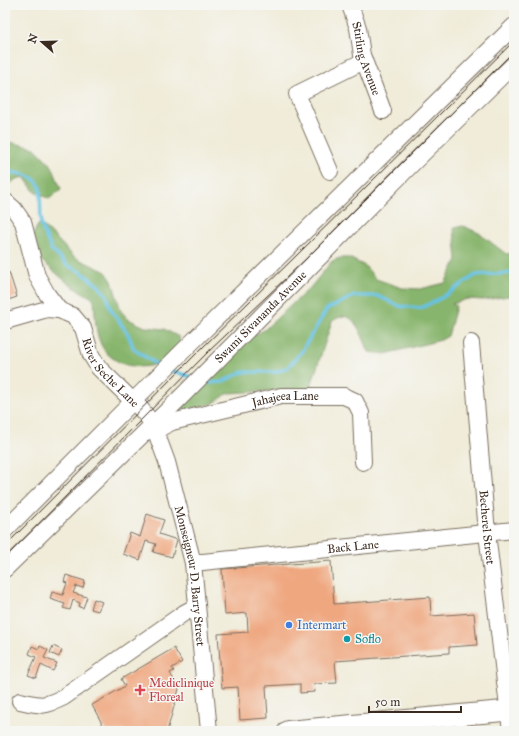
<svg xmlns="http://www.w3.org/2000/svg" width="519" height="736" viewBox="0 0 519 736" font-family="'IM FELL Great Primer',serif">
<style>
.forest{fill:#88b56d;stroke:#627046}
.lines{fill:none;stroke-linecap:round;stroke-linejoin:round}
.stream{stroke:#66c2e4;stroke-width:3.5}
.building{fill:#efa780}
.minor-casing{stroke:#7a6e5f;stroke-width:18}
.major-casing{stroke:#7a6e5f;stroke-width:22}
.minor{stroke:#fff;stroke-width:16}
.major{stroke:#fff;stroke-width:20}
.tram{stroke:#3b2a1e;stroke-width:1}
.shop-dot{fill:#3f7fe0;stroke:#f6f6f2;stroke-width:1.5}
.culture-dot{fill:#0f9aa8;stroke:#f6f6f2;stroke-width:1.5}
.health-dot{fill:#e0444e;stroke:#f6f6f2;stroke-width:1.5}
.labels{text-anchor:middle;dominant-baseline:central;stroke-width:3;stroke-linejoin:round;paint-order:stroke}
.street-label{font-size:12px;fill:#3b2a1e;stroke:#f6f6f2}
.shop-label{font-size:12px;fill:#366cbe;stroke:#f6f6f2;text-anchor:start}
.culture-label{font-size:12px;fill:#0d838f;stroke:#f6f6f2;text-anchor:start}
.health-label{font-size:12px;fill:#be3a42;stroke:#f6f6f2;text-anchor:start}
</style>
<rect width="100%" height="100%" fill="#f6f6f2"/>
<filter id="ink" filterUnits="userSpaceOnUse"><feTurbulence type="fractalNoise" baseFrequency=".025" numOctaves="2"/><feDisplacementMap in="SourceGraphic" scale="8" xChannelSelector="R" yChannelSelector="G"/><feConvolveMatrix kernelMatrix="1 2 1 2 8 2 1 2 1" color-interpolation-filters="sRGB"/></filter>
<filter id="wash" filterUnits="userSpaceOnUse"><feTurbulence type="fractalNoise" baseFrequency=".012" numOctaves="4" result="noise"/><feDisplacementMap in="SourceGraphic" scale="16" xChannelSelector="R" yChannelSelector="G"/><feGaussianBlur stdDeviation="0.9" result="paint"/><feColorMatrix in="noise" values="0 0 0 0 0 0 0 0 0 0 0 0 0 0 0 0 0 1.4 0 .05"/><feComposite in="paint" operator="in"/></filter>
<g filter="url(#wash)">
<rect width="100%" height="100%" fill="#f0ecd9"/>
<g class="forest">
<path d="M 5,141 L 35,148 L 52,166 L 61,189 L 49,199 L 34,191 L 24,177 L 16,179 L 5,188 Z"/>
<path d="M 40,223 L 58,240 L 74,257 L 106,272 L 112,281 L 121,311 L 128,319 L 145,327 L 164,329 L 179,337 L 180,343 C 175,348 170,357 163,361 C 143,373 109,366 100,342 C 95,331 95,312 94,299 L 70,285 L 34,254 L 30,244 L 36,228 Z"/>
<path d="M 463,226 L 479,233 L 506,254 L 514,253 L 514,295 L 484,300 L 467,299 L 452,304 L 456,306 L 448,336 L 441,340 L 385,354 L 369,352 C 365,343 357,319 347,317 C 342,315 336,319 332,321 L 310,389 L 228,393 L 214,403 L 192,409 L 177,411 L 247,339 L 264,330 L 310,288 L 332,261 L 340,258 L 349,258 L 365,266 L 376,279 L 402,288 L 420,289 L 445,283 L 457,260 L 454,228 Z"/>
</g>
<g class="lines">
<g class="stream">
<path d="M 5,171 C 18,174 34,173 40,187 L 41,225 L 51,249 L 67,265 L 81,272 L 99,286 L 107,296 L 110,308 L 128,334 L 134,349 L 160,367"/>
<path d="M 170,370 L 194,378"/>
<path d="M 202,381 L 206,383 L 222,382 L 242,372 L 276,372 L 287,368 L 300,354 L 327,309 L 354,296 L 378,296 L 399,306 L 421,308 L 441,298 L 476,275 L 514,273"/>
</g>
</g>
<g id="blocks">
<g class="building">
<path d="M 9,272 L 17,297 L 5,301 L 5,273 Z"/>
<path d="M 147,514 L 164,520 L 159,534 L 177,540 L 172,557 L 153,552 L 156,544 L 146,541 L 140,560 L 123,554 L 130,533 L 140,537 Z"/>
<path d="M 331,561 L 334,604 L 430,597 L 431,616 L 474,613 L 477,645 L 449,647 L 449,653 L 335,661 L 337,683 L 314,684 L 315,692 L 300,693 L 300,684 L 266,686 L 268,718 L 240,720 L 238,687 L 222,688 L 218,634 L 248,632 L 247,613 L 225,615 L 222,569 Z"/>
<path d="M 66,575 L 85,581 L 83,588 L 76,586 L 73,593 L 87,597 L 83,608 L 79,607 L 80,603 L 73,600 L 70,610 L 63,608 L 65,604 L 50,599 L 52,592 L 63,595 L 67,583 L 64,582 Z"/>
<path d="M 94,599 L 102,602 L 98,611 L 91,609 Z"/>
<path d="M 32,646 L 39,649 L 40,646 L 48,650 L 44,658 L 57,663 L 53,671 L 41,665 L 36,678 L 28,675 L 36,657 L 29,654 Z"/>
<path d="M 53,646 L 62,650 L 59,657 L 50,653 Z"/>
<path d="M 174,648 L 182,662 L 172,668 L 174,671 L 170,673 L 179,689 L 167,731 L 106,731 L 92,705 L 125,686 L 121,679 Z"/>
</g>
</g>
</g>
<g filter="url(#ink)">
<use href="#blocks" fill-opacity="0" stroke="#7a6e5f" stroke-width="1"/>
<g class="lines">
<g class="minor-casing">
<g id="minor">
<path id="s1" d="M 350,5 L 358,28 L 362,55 L 383,111"/>
<path d="M 330,171 L 297,94 L 364,61"/>
<path d="M 5,201 L 14,209 L 23,222 L 37,276 L 47,294 L 59,310"/>
<path id="s2" d="M 5,321 L 47,309 L 59,310 L 73,316 L 83,328 L 91,355 L 99,368 L 141,409 L 153,424 L 167,462 L 193,563 L 209,731"/>
<path id="s3" d="M 471,343 L 487,533 L 511,731"/>
<path id="s4" d="M 156,430 L 172,422 L 281,396 L 344,396 L 355,401 L 361,413 L 363,462"/>
<path d="M 5,530 L 184,350 L 514,26"/>
<path id="s5" d="M 193,563 L 514,530"/>
<path id="s6" d="M 5,569 L 178,400 L 413,163 L 514,64"/>
<path d="M 20,701 C 42,706 44,707 64,697 L 184,613 L 197,606"/>
</g>
</g>
<g class="major-casing">
<path id="major" d="M 288,731 L 514,710"/>
</g>
<use href="#minor" class="minor"/>
<use href="#major" class="major"/>
<g class="tram">
<path d="M 5,546 L 199,351 L 299,253 L 514,41"/>
<path d="M 5,558 L 207,353 L 305,260 L 514,51"/>
</g>
</g>
</g>
<circle class="shop-dot" cx="289" cy="625" r="4"/>
<circle class="culture-dot" cx="347" cy="639" r="4"/>
<path class="health-dot" d="M138 684h4v4h4v4h-4v4h-4v-4h-4v-4h4z"/>
<g class="labels">
<g class="street-label">
<text stroke="none"><textPath href="#s1" startOffset="56">Stirling Avenue</textPath></text>
<text stroke="none"><textPath href="#s6" startOffset="359">Swami Sivananda Avenue</textPath></text>
<text stroke="none"><textPath href="#s2" startOffset="140">River Seche Lane</textPath></text>
<text stroke="none"><textPath href="#s4" startOffset="134">Jahajeea Lane</textPath></text>
<text stroke="none"><textPath href="#s3" startOffset="185">Becherel Street</textPath></text>
<text stroke="none"><textPath href="#s5" startOffset="161">Back Lane</textPath></text>
<text stroke="none"><textPath href="#s2" startOffset="365">Monseigneur D. Barry Street</textPath></text>
</g>
<g class="shop-label">
<text x="297" y="625">Intermart</text>
</g>
<g class="culture-label">
<text x="355" y="639">Soflo</text>
</g>
<g class="health-label">
<text x="149" y="683">Mediclinique<tspan x="149" dy="14">Floreal</tspan></text>
</g>
</g>
<rect width="519" height="736" fill="none" stroke="#f6f6f2" stroke-width="20"/>
<g transform="translate(42 42) rotate(290)" stroke="#f6f6f2" stroke-width="3" paint-order="stroke">
<path d="M0-3L7 15L0 10L-7 15Z" fill="#3b2a1e"/>
<text y="-6" font-size="11" font-weight="bold" text-anchor="middle" fill="#3b2a1e">N</text>
</g>
<path d="M369 706v6h92v-6" fill="none" stroke="#3b2a1e" stroke-width="2"/>
<text x="375" y="706" font-size="12" fill="#3b2a1e" stroke="#f6f6f2" stroke-width="3" paint-order="stroke">50 m</text>
</svg>
